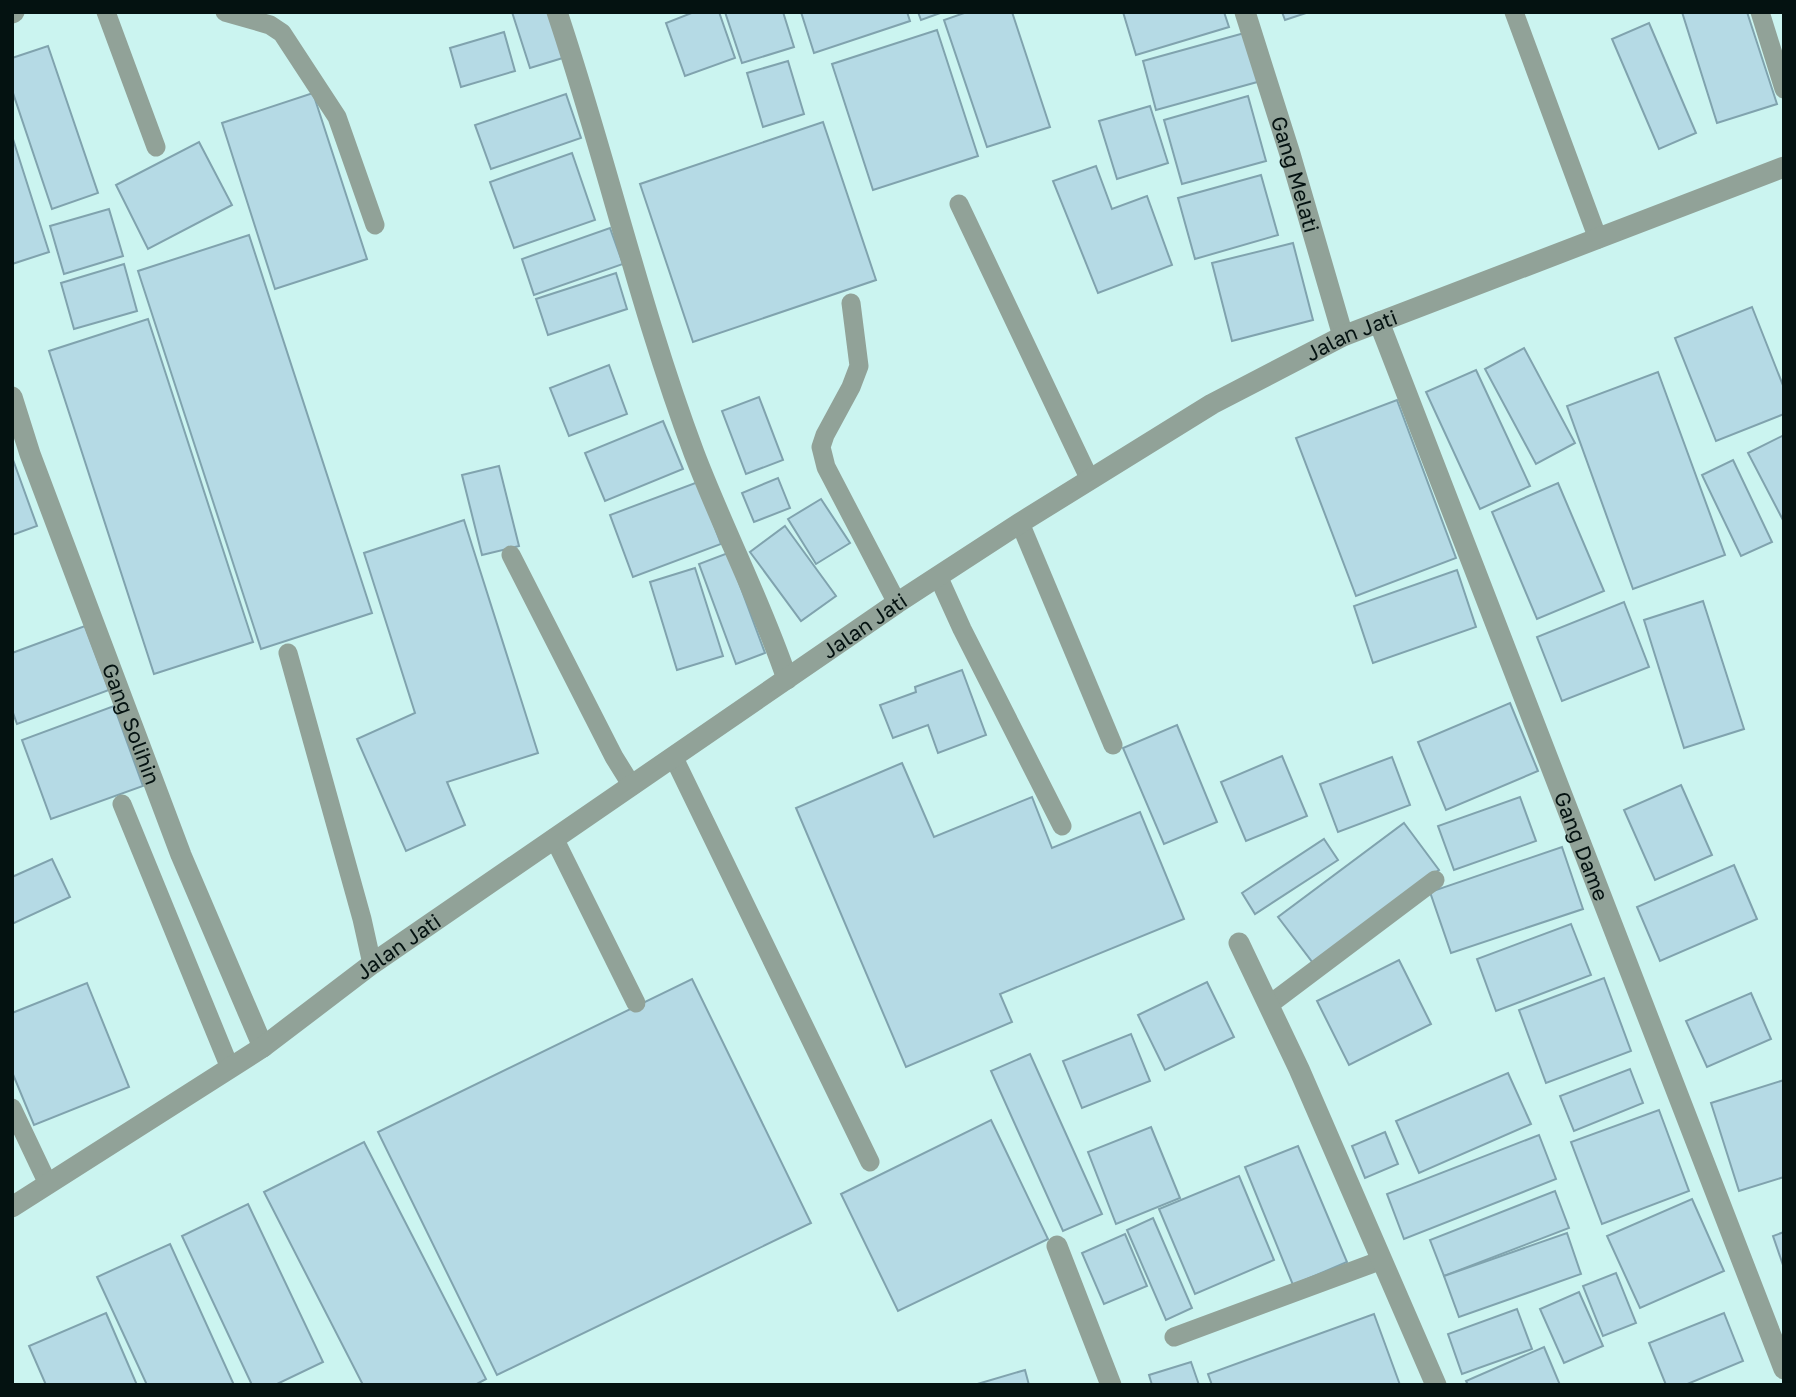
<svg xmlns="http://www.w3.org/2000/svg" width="1796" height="1397" viewBox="0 0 1796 1397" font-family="'Golos Text',sans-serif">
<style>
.building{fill:#b5dae5;stroke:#80a3ae;stroke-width:2}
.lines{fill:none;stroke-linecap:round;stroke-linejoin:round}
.lane{stroke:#91a298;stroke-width:19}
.street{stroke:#91a298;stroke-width:21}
.labels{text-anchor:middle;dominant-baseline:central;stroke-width:5;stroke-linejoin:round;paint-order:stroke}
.street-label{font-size:21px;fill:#041211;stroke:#cbf4f0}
</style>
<rect width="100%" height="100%" fill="#cbf4f0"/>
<g class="building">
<path d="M 512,12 L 551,12 L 566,57 L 530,68 Z"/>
<path d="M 694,12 L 719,12 L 735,58 L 685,76 L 666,23 Z"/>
<path d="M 725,12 L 783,12 L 794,47 L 742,63 Z"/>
<path d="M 801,12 L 907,12 L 910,21 L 814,53 Z"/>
<path d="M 918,12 L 943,12 L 921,20 Z"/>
<path d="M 967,12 L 1012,12 L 1050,127 L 987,147 L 944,20 Z"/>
<path d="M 1123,12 L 1224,12 L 1229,27 L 1136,55 Z"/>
<path d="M 1282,12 L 1309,12 L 1285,20 Z"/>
<path d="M 1682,12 L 1747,12 L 1777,104 L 1717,123 Z"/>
<path d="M 1649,23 L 1696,133 L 1659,149 L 1612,39 Z"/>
<path d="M 937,30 L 978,156 L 873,190 L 832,64 Z"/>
<path d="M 504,32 L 515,71 L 461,87 L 450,48 Z"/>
<path d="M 1248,32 L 1261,81 L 1156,110 L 1143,61 Z"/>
<path d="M 48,46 L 98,193 L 52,209 L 12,90 L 12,58 Z"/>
<path d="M 788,61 L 804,114 L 763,127 L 747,73 Z"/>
<path d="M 313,93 L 367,259 L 275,289 L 222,123 Z"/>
<path d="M 566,94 L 581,138 L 491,169 L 475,125 Z"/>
<path d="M 1248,96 L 1266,161 L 1182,184 L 1164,120 Z"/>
<path d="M 1150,106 L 1168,163 L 1117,179 L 1099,121 Z"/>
<path d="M 823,122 L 876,280 L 693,342 L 640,184 Z"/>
<path d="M 12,136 L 49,252 L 12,264 Z"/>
<path d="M 199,142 L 232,205 L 148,249 L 116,185 Z"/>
<path d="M 572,153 L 595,220 L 514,248 L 490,182 Z"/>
<path d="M 1096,166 L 1112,209 L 1147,196 L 1172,265 L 1098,293 L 1053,181 Z"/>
<path d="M 1261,175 L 1278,235 L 1195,259 L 1178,198 Z"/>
<path d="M 109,209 L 123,256 L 64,274 L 50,226 Z"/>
<path d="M 610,228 L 623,264 L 534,295 L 522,259 Z"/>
<path d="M 249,235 L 372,613 L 261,649 L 138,271 Z"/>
<path d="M 1293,243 L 1313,320 L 1232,341 L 1212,263 Z"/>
<path d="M 124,264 L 137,311 L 74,329 L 61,283 Z"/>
<path d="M 616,273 L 627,309 L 548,335 L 536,299 Z"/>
<path d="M 1752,307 L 1784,388 L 1784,414 L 1716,441 L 1675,338 Z"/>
<path d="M 148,319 L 253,642 L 154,674 L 49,351 Z"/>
<path d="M 1524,348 L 1575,443 L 1536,464 L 1485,369 Z"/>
<path d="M 609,365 L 627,414 L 569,436 L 550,388 Z"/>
<path d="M 1476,370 L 1530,486 L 1480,509 L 1426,392 Z"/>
<path d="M 1658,372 L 1725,555 L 1633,589 L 1567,406 Z"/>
<path d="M 759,397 L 783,460 L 746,474 L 722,411 Z"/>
<path d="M 1397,400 L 1456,558 L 1356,596 L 1296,438 Z"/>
<path d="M 663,421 L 683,469 L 605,501 L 585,453 Z"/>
<path d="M 1784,435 L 1784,522 L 1748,453 Z"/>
<path d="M 12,457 L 37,526 L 12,535 Z"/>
<path d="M 1733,460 L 1772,542 L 1741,556 L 1702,475 Z"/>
<path d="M 499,466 L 519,546 L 482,555 L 462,475 Z"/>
<path d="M 778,478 L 790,508 L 754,522 L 742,493 Z"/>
<path d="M 698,482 L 721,544 L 633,577 L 610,515 Z"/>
<path d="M 1558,483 L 1604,591 L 1537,619 L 1492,512 Z"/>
<path d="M 821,499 L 850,543 L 816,564 L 788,519 Z"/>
<path d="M 464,520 L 538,753 L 447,782 L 465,825 L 406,851 L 357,739 L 415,713 L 364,553 Z"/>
<path d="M 785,526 L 836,596 L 801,621 L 750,552 Z"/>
<path d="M 728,553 L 765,653 L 736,664 L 699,564 Z"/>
<path d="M 695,568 L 723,656 L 677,670 L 650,582 Z"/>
<path d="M 1457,570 L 1476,627 L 1373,663 L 1354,606 Z"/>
<path d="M 1703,601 L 1744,729 L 1684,748 L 1644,620 Z"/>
<path d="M 1624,602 L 1649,667 L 1562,701 L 1537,637 Z"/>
<path d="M 85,626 L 109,690 L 17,724 L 12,710 L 12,653 Z"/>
<path d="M 962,670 L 986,735 L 938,753 L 928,725 L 893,738 L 880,705 L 916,692 L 915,687 Z"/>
<path d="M 1510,703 L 1538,771 L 1446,810 L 1418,742 Z"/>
<path d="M 114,706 L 143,786 L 51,819 L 22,740 Z"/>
<path d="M 1177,725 L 1217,822 L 1164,844 L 1123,748 Z"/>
<path d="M 1282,756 L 1307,816 L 1246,841 L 1221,782 Z"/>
<path d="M 1392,757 L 1410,805 L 1338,832 L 1320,784 Z"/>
<path d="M 902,763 L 934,837 L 1032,797 L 1052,848 L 1140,812 L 1184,919 L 1000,994 L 1012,1022 L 906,1067 L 796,808 Z"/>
<path d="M 1681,785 L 1712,855 L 1655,880 L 1624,810 Z"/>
<path d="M 1520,797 L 1536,841 L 1454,870 L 1438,826 Z"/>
<path d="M 1404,823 L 1439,870 L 1313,963 L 1278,917 Z"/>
<path d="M 1324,839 L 1338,860 L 1255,914 L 1242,893 Z"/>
<path d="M 1562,847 L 1583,909 L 1451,953 L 1430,892 Z"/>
<path d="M 52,859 L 70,897 L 12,924 L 12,877 Z"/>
<path d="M 1734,865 L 1757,919 L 1660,961 L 1637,907 Z"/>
<path d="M 1571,924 L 1591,975 L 1496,1011 L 1477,959 Z"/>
<path d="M 1399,960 L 1431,1024 L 1349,1065 L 1317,1001 Z"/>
<path d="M 1604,978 L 1631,1051 L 1546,1083 L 1519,1010 Z"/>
<path d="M 692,979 L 811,1223 L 497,1375 L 378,1132 Z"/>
<path d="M 1207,982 L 1234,1037 L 1165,1070 L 1138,1015 Z"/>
<path d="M 87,983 L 129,1087 L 34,1125 L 12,1072 L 12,1013 Z"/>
<path d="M 1751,993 L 1771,1039 L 1707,1067 L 1686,1021 Z"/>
<path d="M 1131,1034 L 1150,1081 L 1082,1108 L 1063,1061 Z"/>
<path d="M 1030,1054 L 1102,1214 L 1063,1231 L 991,1071 Z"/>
<path d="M 1630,1069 L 1643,1103 L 1574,1131 L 1560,1096 Z"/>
<path d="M 1508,1073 L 1531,1124 L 1419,1173 L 1396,1121 Z"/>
<path d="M 1784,1080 L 1784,1177 L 1739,1191 L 1711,1103 Z"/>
<path d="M 1659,1110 L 1689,1191 L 1602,1224 L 1571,1142 Z"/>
<path d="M 991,1120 L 1048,1239 L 898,1311 L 841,1194 Z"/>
<path d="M 1151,1127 L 1180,1198 L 1116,1224 L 1088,1152 Z"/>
<path d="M 1385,1132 L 1398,1164 L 1365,1178 L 1352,1146 Z"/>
<path d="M 1539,1135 L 1556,1179 L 1404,1239 L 1387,1194 Z"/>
<path d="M 364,1142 L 486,1379 L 475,1385 L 363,1385 L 264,1192 Z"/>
<path d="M 1298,1146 L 1347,1262 L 1293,1285 L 1245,1167 Z"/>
<path d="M 1239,1176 L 1274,1260 L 1195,1294 L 1159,1209 Z"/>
<path d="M 1555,1191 L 1569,1228 L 1444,1276 L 1430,1240 Z"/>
<path d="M 1692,1199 L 1724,1271 L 1640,1308 L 1607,1236 Z"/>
<path d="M 248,1204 L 323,1362 L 275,1385 L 252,1385 L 182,1236 Z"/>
<path d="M 1153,1218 L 1192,1308 L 1166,1320 L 1127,1230 Z"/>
<path d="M 1784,1232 L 1784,1268 L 1773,1236 Z"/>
<path d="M 1567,1233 L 1581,1274 L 1459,1317 L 1444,1276 Z"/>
<path d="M 1125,1234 L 1147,1286 L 1104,1304 L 1082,1253 Z"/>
<path d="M 170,1244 L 234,1385 L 147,1385 L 97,1277 Z"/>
<path d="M 1616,1273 L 1636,1323 L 1603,1336 L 1583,1286 Z"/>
<path d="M 1579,1292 L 1603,1346 L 1564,1363 L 1540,1309 Z"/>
<path d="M 1517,1309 L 1532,1349 L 1462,1374 L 1448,1334 Z"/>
<path d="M 106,1313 L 137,1385 L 46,1385 L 29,1346 Z"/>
<path d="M 1724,1313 L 1743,1361 L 1685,1385 L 1666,1385 L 1649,1343 Z"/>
<path d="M 1374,1314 L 1400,1385 L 1212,1385 L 1208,1374 Z"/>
<path d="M 1544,1347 L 1560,1385 L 1468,1385 L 1466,1381 Z"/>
<path d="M 1191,1362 L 1199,1385 L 1152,1385 L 1149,1375 Z"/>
<path d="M 1025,1370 L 1029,1385 L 974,1385 Z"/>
</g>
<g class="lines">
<g class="lane">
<path d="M 106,12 L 156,147"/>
<path d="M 225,12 L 270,25 L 282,33 L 337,117 L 375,225"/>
<path d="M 1514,12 L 1598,239"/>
<path d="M 1760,12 L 1784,89"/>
<path d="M 959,204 L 1090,480"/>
<path d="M 851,303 L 859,366 L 851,387 L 825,435 L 821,447 L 826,467 L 897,603"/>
<path d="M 1020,523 L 1113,745"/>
<path d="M 511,555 L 614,757 L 632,786"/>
<path d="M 938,576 L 962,629 L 1062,826"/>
<path d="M 288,653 L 362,919 L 372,964"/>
<path d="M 674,758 L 870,1162"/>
<path d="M 122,804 L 230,1068"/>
<path d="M 554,838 L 636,1003"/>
<path d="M 1269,1005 L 1435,880"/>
<path d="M 12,1108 L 48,1184"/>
<path d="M 1174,1337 L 1382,1260"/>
</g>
<g class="street">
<path d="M 557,12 C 606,158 640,309 694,453 C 723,529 761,602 787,679"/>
<path id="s1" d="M 1245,12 L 1290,154 L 1343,336"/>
<path d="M 12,13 L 14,12"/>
<path id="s2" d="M 1379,322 L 1784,1369"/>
<path id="s3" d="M 12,397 L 30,454 L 181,855 L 263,1047"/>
<path d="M 1239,943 L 1299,1069 L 1436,1385"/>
<path id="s4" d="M 12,1207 L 263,1047 L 372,964 L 897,603 L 1020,523 L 1212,404 L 1343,336 L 1784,167"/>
<path d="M 1057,1246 L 1111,1385"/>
</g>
</g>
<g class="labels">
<g class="street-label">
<text stroke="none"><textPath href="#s1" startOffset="170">Gang Melati</textPath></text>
<text stroke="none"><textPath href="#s4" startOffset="1600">Jalan Jati</textPath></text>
<text stroke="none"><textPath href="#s4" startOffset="1032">Jalan Jati</textPath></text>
<text stroke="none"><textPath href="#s3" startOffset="348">Gang Solihin</textPath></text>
<text stroke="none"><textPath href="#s2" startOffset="562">Gang Dame</textPath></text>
<text stroke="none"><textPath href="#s4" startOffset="466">Jalan Jati</textPath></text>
</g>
</g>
<rect width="1796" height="1397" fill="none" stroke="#041211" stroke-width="28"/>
</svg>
